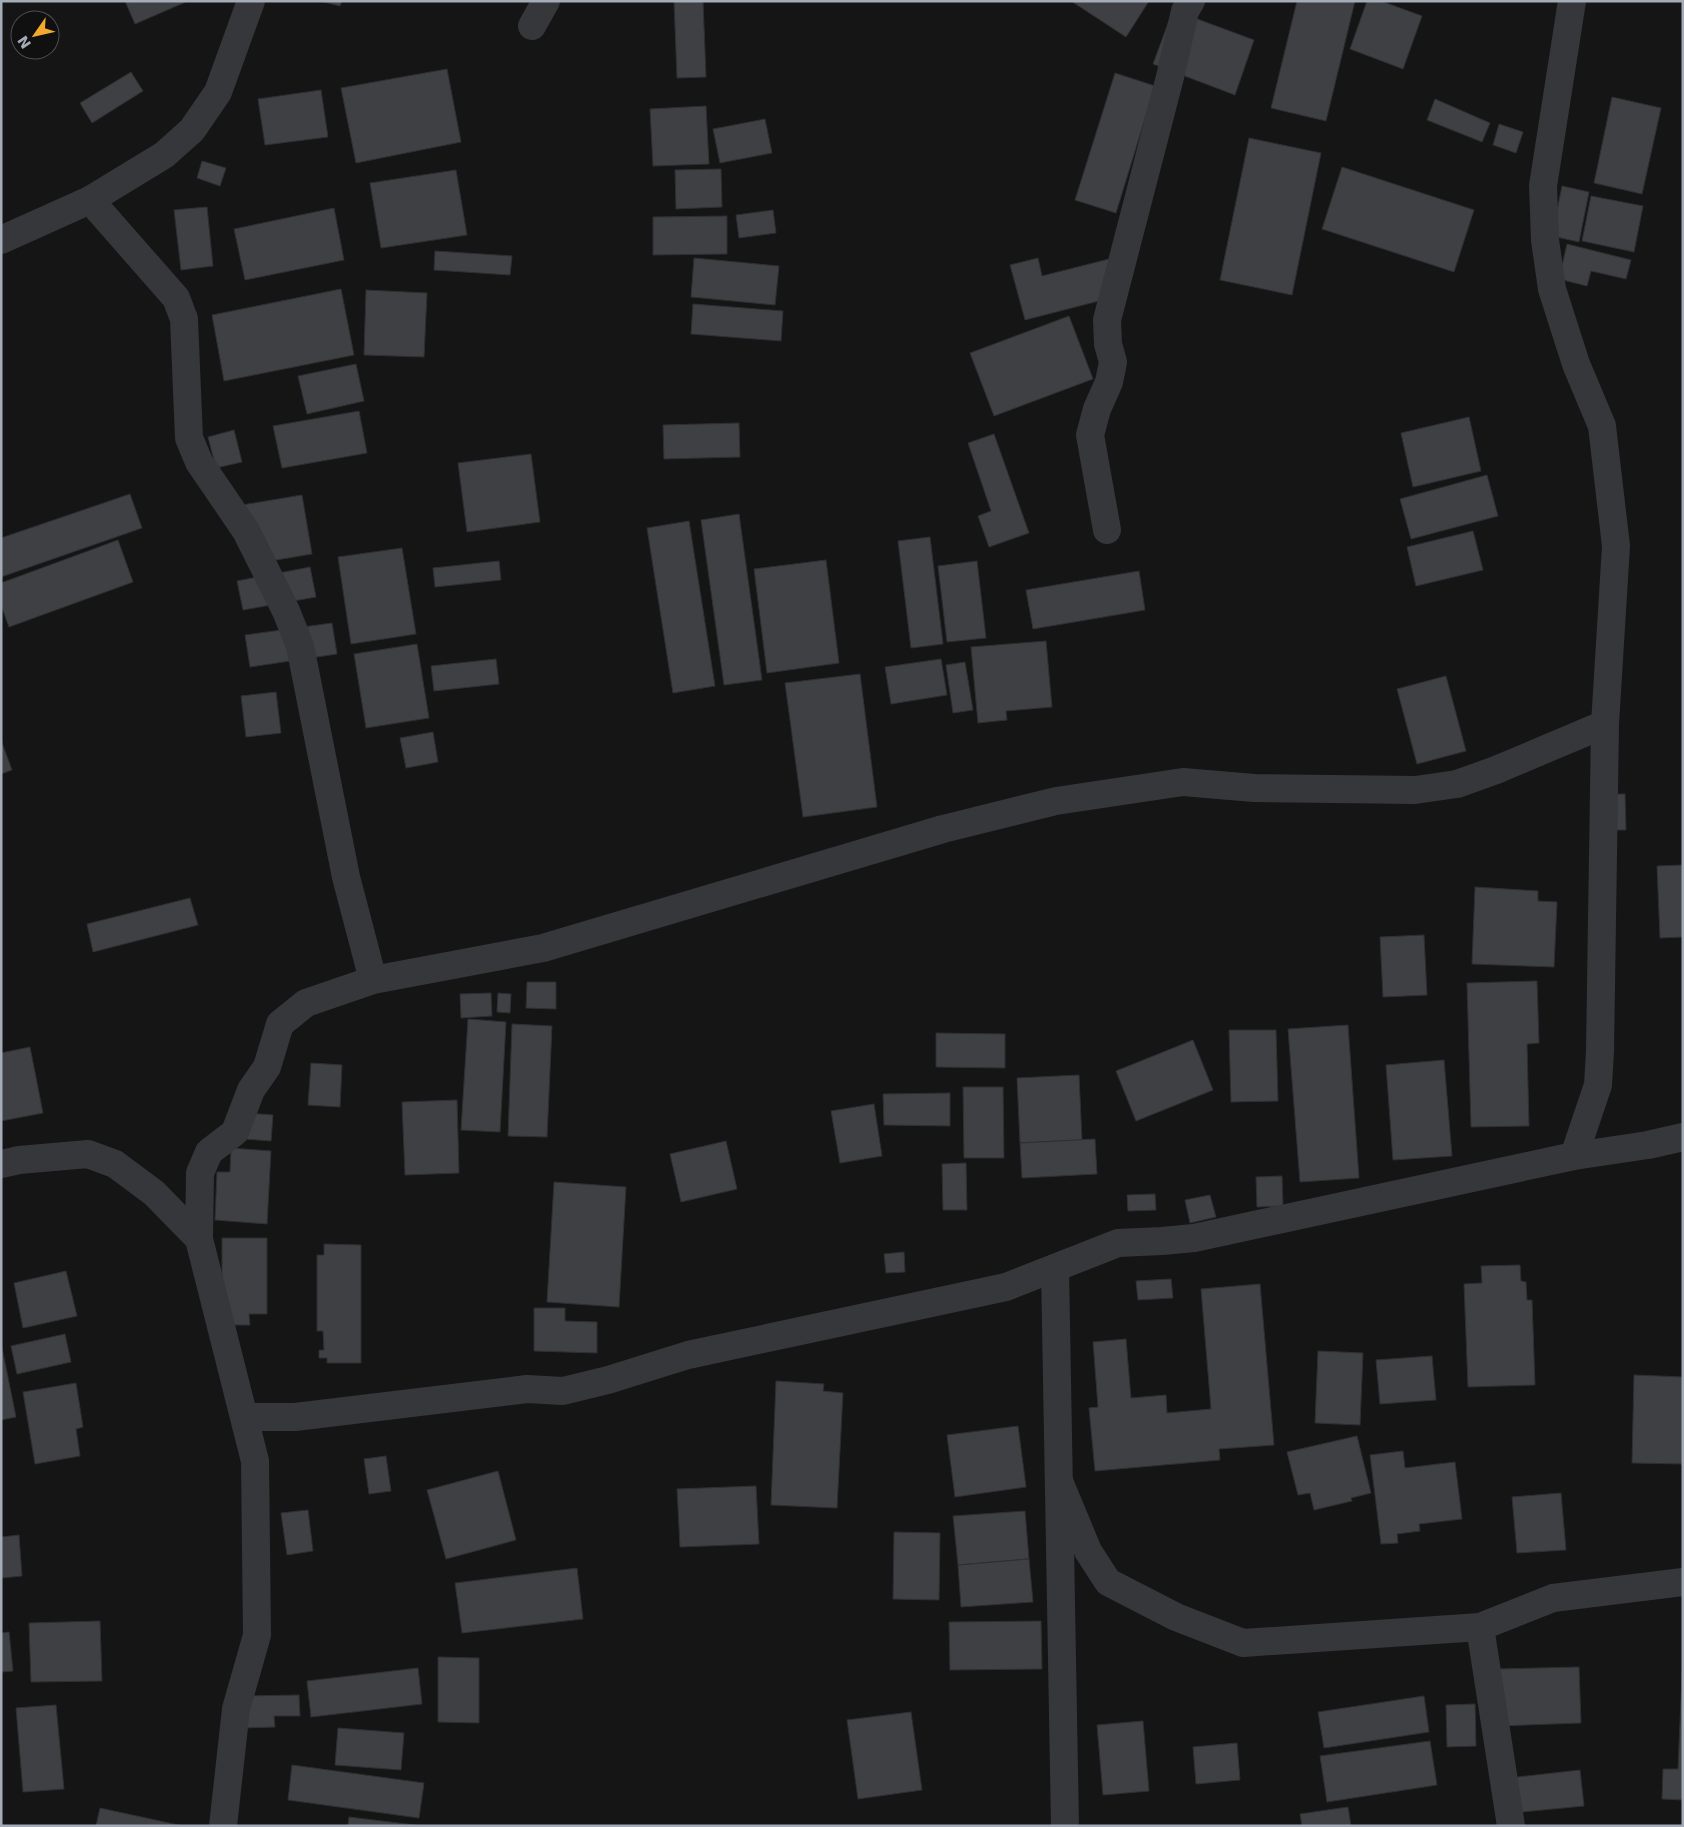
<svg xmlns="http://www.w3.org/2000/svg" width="1684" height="1827" viewBox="0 0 1684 1827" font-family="'DejaVu Sans',sans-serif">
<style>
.building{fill:#3e4043;stroke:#2e2f32}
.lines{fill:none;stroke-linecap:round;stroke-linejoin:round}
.street{stroke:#35373b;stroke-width:28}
</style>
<rect width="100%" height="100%" fill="#151516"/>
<g class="building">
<path d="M 125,1 L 188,1 L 135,24 Z"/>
<path d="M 320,1 L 342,1 L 340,6 Z"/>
<path d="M 674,1 L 703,1 L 706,77 L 677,78 Z"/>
<path d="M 1071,1 L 1149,1 L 1126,37 Z"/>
<path d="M 1297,1 L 1355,1 L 1326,121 L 1271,108 Z"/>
<path d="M 1367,1 L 1381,1 L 1422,16 L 1403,69 L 1350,49 Z"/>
<path d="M 1173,10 L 1254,40 L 1235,95 L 1153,64 Z"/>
<path d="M 447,69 L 461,142 L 356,163 L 341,88 Z"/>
<path d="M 131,72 L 143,91 L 92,123 L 80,103 Z"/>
<path d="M 1115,73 L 1155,86 L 1116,213 L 1075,200 Z"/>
<path d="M 321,90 L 328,137 L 265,145 L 258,99 Z"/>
<path d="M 1612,97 L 1661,108 L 1642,194 L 1594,183 Z"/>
<path d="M 1435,99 L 1490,123 L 1482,142 L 1427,120 Z"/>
<path d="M 706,106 L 709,164 L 653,166 L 650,109 Z"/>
<path d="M 765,119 L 772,153 L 720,163 L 713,129 Z"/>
<path d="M 1499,124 L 1523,132 L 1516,153 L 1493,145 Z"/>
<path d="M 1249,138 L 1321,153 L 1292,295 L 1220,280 Z"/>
<path d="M 202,161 L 226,168 L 220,186 L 197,178 Z"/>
<path d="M 1342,167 L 1474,210 L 1454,272 L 1322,229 Z"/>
<path d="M 721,169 L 722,207 L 676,209 L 675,170 Z"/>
<path d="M 456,170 L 467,235 L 381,248 L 370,183 Z"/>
<path d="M 1562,186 L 1589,192 L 1579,242 L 1552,236 Z"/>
<path d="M 1591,196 L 1643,206 L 1634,252 L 1582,241 Z"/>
<path d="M 207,207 L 213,266 L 181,270 L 174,210 Z"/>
<path d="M 334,208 L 344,260 L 245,280 L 234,229 Z"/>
<path d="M 773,210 L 776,233 L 739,238 L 736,215 Z"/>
<path d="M 727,216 L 727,254 L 653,255 L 653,217 Z"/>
<path d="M 1567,244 L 1631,260 L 1626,279 L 1591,271 L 1587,286 L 1559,279 Z"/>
<path d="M 435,251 L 512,256 L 510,275 L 434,270 Z"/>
<path d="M 694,258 L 779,266 L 775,305 L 691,297 Z"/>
<path d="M 1038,258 L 1042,276 L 1109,259 L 1118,296 L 1025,320 L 1010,265 Z"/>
<path d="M 341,289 L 354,355 L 224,381 L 212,315 Z"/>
<path d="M 366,290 L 427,293 L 424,357 L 364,355 Z"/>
<path d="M 693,304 L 783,311 L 781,341 L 691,334 Z"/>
<path d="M 1069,316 L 1093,379 L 994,416 L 970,353 Z"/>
<path d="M 356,364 L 364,401 L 307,414 L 298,376 Z"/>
<path d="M 359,411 L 367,453 L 282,468 L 273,426 Z"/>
<path d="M 1469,417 L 1481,471 L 1413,487 L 1401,433 Z"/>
<path d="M 739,423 L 740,457 L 664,459 L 663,425 Z"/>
<path d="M 234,430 L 242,462 L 216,468 L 208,437 Z"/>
<path d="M 994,434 L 1029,533 L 989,547 L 978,516 L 991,511 L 968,443 Z"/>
<path d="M 531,454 L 540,522 L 467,532 L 458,463 Z"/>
<path d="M 1487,475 L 1498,516 L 1411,539 L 1400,499 Z"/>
<path d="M 130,494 L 142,528 L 1,577 L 1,538 Z"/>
<path d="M 302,495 L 312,554 L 252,564 L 242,505 Z"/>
<path d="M 739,514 L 762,680 L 724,685 L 701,520 Z"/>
<path d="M 689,521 L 715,686 L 673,693 L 647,528 Z"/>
<path d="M 1473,531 L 1483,570 L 1416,586 L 1407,547 Z"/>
<path d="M 930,537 L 943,644 L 911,648 L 898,541 Z"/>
<path d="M 118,540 L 133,582 L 9,627 L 1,605 L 1,583 Z"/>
<path d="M 402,548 L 416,634 L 351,644 L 338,557 Z"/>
<path d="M 826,560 L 839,663 L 767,673 L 754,569 Z"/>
<path d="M 499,561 L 501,580 L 435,587 L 433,568 Z"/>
<path d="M 977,561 L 986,638 L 947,642 L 938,566 Z"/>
<path d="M 310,567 L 316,597 L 243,610 L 237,581 Z"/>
<path d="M 1139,571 L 1145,610 L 1033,629 L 1026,590 Z"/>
<path d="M 332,623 L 337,654 L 250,667 L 245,635 Z"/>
<path d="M 1046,641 L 1052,707 L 1006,711 L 1007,720 L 978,723 L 971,647 Z"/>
<path d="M 417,644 L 429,718 L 366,728 L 354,654 Z"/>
<path d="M 496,659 L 499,684 L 434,691 L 431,666 Z"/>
<path d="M 941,659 L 947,695 L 891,704 L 885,667 Z"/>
<path d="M 965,662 L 973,710 L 953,713 L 946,665 Z"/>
<path d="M 860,674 L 877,807 L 803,817 L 785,683 Z"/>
<path d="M 1446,676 L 1466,751 L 1417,764 L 1397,689 Z"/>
<path d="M 276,692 L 281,733 L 246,737 L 241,696 Z"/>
<path d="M 433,732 L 438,762 L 406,768 L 400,738 Z"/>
<path d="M 1,740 L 12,770 L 1,774 Z"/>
<path d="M 1615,794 L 1625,794 L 1626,830 L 1616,830 Z"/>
<path d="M 1683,865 L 1683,937 L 1660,938 L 1657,866 Z"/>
<path d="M 1475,887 L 1538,891 L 1538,901 L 1557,902 L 1554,967 L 1472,964 Z"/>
<path d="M 190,898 L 198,925 L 93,952 L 87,924 Z"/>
<path d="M 1424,935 L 1427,995 L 1383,997 L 1380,937 Z"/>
<path d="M 1537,981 L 1539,1043 L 1527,1044 L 1529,1126 L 1471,1127 L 1467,983 Z"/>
<path d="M 527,982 L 556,982 L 556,1009 L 526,1008 Z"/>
<path d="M 491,993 L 492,1016 L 461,1018 L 460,994 Z"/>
<path d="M 498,993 L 511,994 L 510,1013 L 497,1012 Z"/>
<path d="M 468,1019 L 506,1022 L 500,1132 L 461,1130 Z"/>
<path d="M 512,1024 L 552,1026 L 547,1137 L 508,1136 Z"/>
<path d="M 1348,1025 L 1359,1178 L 1300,1182 L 1288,1029 Z"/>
<path d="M 1229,1030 L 1276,1030 L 1278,1101 L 1231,1102 Z"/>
<path d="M 936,1033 L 1005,1034 L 1005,1068 L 936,1067 Z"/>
<path d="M 1193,1040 L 1213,1090 L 1136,1121 L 1116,1071 Z"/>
<path d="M 30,1047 L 43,1113 L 1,1121 L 1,1053 Z"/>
<path d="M 1444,1060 L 1452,1156 L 1393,1160 L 1386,1065 Z"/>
<path d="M 311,1063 L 342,1065 L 340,1107 L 308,1105 Z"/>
<path d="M 1079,1075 L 1082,1140 L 1020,1143 L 1017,1078 Z"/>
<path d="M 963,1087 L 1003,1087 L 1004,1158 L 964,1158 Z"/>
<path d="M 950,1093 L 950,1126 L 884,1125 L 883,1094 Z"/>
<path d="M 457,1100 L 459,1173 L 405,1175 L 402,1102 Z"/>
<path d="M 874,1104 L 882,1156 L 840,1163 L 831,1111 Z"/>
<path d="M 247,1113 L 273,1115 L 271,1141 L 245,1139 Z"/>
<path d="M 1095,1139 L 1097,1174 L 1022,1178 L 1020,1143 Z"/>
<path d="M 726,1141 L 737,1189 L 681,1202 L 670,1154 Z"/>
<path d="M 231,1148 L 271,1151 L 267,1224 L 215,1220 L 217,1172 L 230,1172 Z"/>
<path d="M 966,1163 L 967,1210 L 943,1210 L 942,1164 Z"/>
<path d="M 1282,1176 L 1283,1206 L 1257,1207 L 1256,1177 Z"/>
<path d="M 554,1182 L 626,1187 L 619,1307 L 547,1302 Z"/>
<path d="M 1155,1194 L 1156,1210 L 1128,1211 L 1127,1195 Z"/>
<path d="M 1210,1195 L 1216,1217 L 1190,1223 L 1185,1200 Z"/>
<path d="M 222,1238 L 267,1238 L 267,1314 L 249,1314 L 250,1325 L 228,1325 L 222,1314 Z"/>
<path d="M 324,1244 L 361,1245 L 361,1363 L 327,1363 L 327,1358 L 319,1358 L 319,1350 L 324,1350 L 323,1331 L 317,1331 L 317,1255 L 324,1255 Z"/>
<path d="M 904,1252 L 905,1272 L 886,1273 L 884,1254 Z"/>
<path d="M 1520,1265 L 1521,1281 L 1526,1282 L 1527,1300 L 1532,1300 L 1535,1385 L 1468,1387 L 1464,1284 L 1482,1283 L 1481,1266 Z"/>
<path d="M 66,1271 L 77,1316 L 23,1328 L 14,1283 Z"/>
<path d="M 1171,1279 L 1173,1298 L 1138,1300 L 1136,1281 Z"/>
<path d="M 1260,1284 L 1274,1445 L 1219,1449 L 1220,1460 L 1095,1471 L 1089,1408 L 1098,1407 L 1093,1342 L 1126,1339 L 1131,1398 L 1166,1395 L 1167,1413 L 1211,1409 L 1201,1289 Z"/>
<path d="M 534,1308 L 565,1308 L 565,1321 L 597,1322 L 597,1353 L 534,1351 Z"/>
<path d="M 65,1334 L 71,1362 L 17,1374 L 11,1346 Z"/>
<path d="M 1,1343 L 16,1417 L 1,1420 Z"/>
<path d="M 1318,1351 L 1363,1353 L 1360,1425 L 1315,1423 Z"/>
<path d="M 1432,1356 L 1436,1400 L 1380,1404 L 1376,1360 Z"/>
<path d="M 1634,1375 L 1683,1377 L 1683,1464 L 1632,1463 Z"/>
<path d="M 776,1381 L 824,1384 L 823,1391 L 843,1393 L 837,1508 L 771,1505 Z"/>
<path d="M 76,1383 L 83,1427 L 76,1429 L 80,1456 L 35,1464 L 23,1392 Z"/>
<path d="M 1018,1426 L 1026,1487 L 955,1497 L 947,1435 Z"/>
<path d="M 1357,1436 L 1371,1493 L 1351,1498 L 1352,1501 L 1314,1510 L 1310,1493 L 1298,1495 L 1287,1452 Z"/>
<path d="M 1403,1451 L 1405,1468 L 1455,1462 L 1462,1519 L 1419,1524 L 1420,1531 L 1397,1534 L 1398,1543 L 1381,1544 L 1370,1455 Z"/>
<path d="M 386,1456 L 391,1491 L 369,1494 L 364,1459 Z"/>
<path d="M 498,1471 L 516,1540 L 446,1559 L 427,1490 Z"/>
<path d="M 756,1486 L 759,1544 L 680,1547 L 677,1489 Z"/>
<path d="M 1561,1493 L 1566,1550 L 1517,1553 L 1512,1497 Z"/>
<path d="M 308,1510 L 313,1551 L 287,1555 L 281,1513 Z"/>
<path d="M 1025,1511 L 1029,1559 L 958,1565 L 953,1516 Z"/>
<path d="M 894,1532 L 940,1533 L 939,1600 L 893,1599 Z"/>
<path d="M 19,1535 L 22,1576 L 1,1578 L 1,1537 Z"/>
<path d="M 1029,1559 L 1033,1602 L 961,1607 L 958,1565 Z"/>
<path d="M 577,1568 L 583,1619 L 462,1633 L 455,1583 Z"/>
<path d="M 100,1621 L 102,1681 L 31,1682 L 29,1623 Z"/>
<path d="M 1041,1621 L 1042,1669 L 950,1670 L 949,1622 Z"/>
<path d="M 9,1632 L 13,1671 L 1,1672 L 1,1633 Z"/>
<path d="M 1683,1653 L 1683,1800 L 1662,1799 L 1663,1769 L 1678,1769 Z"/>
<path d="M 438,1657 L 479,1658 L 479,1723 L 438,1722 Z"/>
<path d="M 1579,1667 L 1581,1723 L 1499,1726 L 1497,1669 Z"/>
<path d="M 418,1668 L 422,1704 L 311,1717 L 307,1681 Z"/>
<path d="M 299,1695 L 300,1716 L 274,1716 L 275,1727 L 244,1728 L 244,1696 Z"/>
<path d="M 1424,1696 L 1429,1732 L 1324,1748 L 1318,1712 Z"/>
<path d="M 1475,1704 L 1476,1746 L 1447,1747 L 1446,1705 Z"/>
<path d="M 56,1705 L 64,1789 L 23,1792 L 16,1708 Z"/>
<path d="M 911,1712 L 922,1790 L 858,1799 L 847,1720 Z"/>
<path d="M 1143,1721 L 1149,1791 L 1103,1795 L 1097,1725 Z"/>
<path d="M 338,1728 L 404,1733 L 401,1770 L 335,1765 Z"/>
<path d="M 1430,1741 L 1437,1785 L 1327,1802 L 1320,1756 Z"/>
<path d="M 1237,1743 L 1240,1780 L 1196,1784 L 1193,1747 Z"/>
<path d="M 292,1765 L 424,1783 L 419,1818 L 288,1800 Z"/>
<path d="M 1580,1770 L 1584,1806 L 1512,1813 L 1509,1778 Z"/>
<path d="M 1348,1807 L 1351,1826 L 1302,1826 L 1300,1814 Z"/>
<path d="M 100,1808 L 183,1826 L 96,1826 Z"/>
<path d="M 349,1817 L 423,1826 L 348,1826 Z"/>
</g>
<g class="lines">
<g class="street">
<path d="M 1572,1 L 1543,186 L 1545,240 L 1552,289 L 1576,364 L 1602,426 L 1616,546 L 1605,724 L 1600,1051 L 1598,1085 L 1574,1156"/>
<path d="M 532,26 L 546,1"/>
<path d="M 90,200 L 176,298 L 184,319 L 189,438 L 199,462 L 246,531 L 286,611 L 300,646 L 346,877 L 373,980"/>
<path d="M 1,240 L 90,200 L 164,155 L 192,130 L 218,92 L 251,1"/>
<path d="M 1107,530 L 1090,435 L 1097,409 L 1109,382 L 1113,362 L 1108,344 L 1107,320 L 1170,77 L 1185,11 L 1191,1"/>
<path d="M 1,1164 L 19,1160 L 88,1154 L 115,1164 L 154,1193 L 199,1239 L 255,1461 L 257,1635 L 236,1709 L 223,1826"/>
<path d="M 199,1239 L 200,1173 L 209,1152 L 235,1132 L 251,1090 L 267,1067 L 280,1024 L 306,1003 L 373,980 L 543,948 L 943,829 L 1056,801 L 1183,782 L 1254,788 L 1415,790 L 1457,784 L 1496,770 L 1605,724"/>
<path d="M 1055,1268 L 1065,1826"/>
<path d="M 244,1417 L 295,1417 L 527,1389 L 563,1391 L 608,1380 L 688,1355 L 1006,1287 L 1118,1243 L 1162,1241 L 1194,1238 L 1574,1156 L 1648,1145 L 1683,1137"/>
<path d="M 1059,1481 L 1088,1551 L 1108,1582 L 1176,1617 L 1243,1643 L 1480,1627 L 1553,1598 L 1683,1582"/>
<path d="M 1480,1627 L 1511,1826"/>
</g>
</g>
<rect width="1684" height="1827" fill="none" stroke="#a6acb7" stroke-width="5"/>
<g transform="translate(35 35) rotate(236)"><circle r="24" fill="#101011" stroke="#4c4e53"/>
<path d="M0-4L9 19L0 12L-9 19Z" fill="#f5a82e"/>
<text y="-8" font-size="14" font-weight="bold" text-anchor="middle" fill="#a6acb7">N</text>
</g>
</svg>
